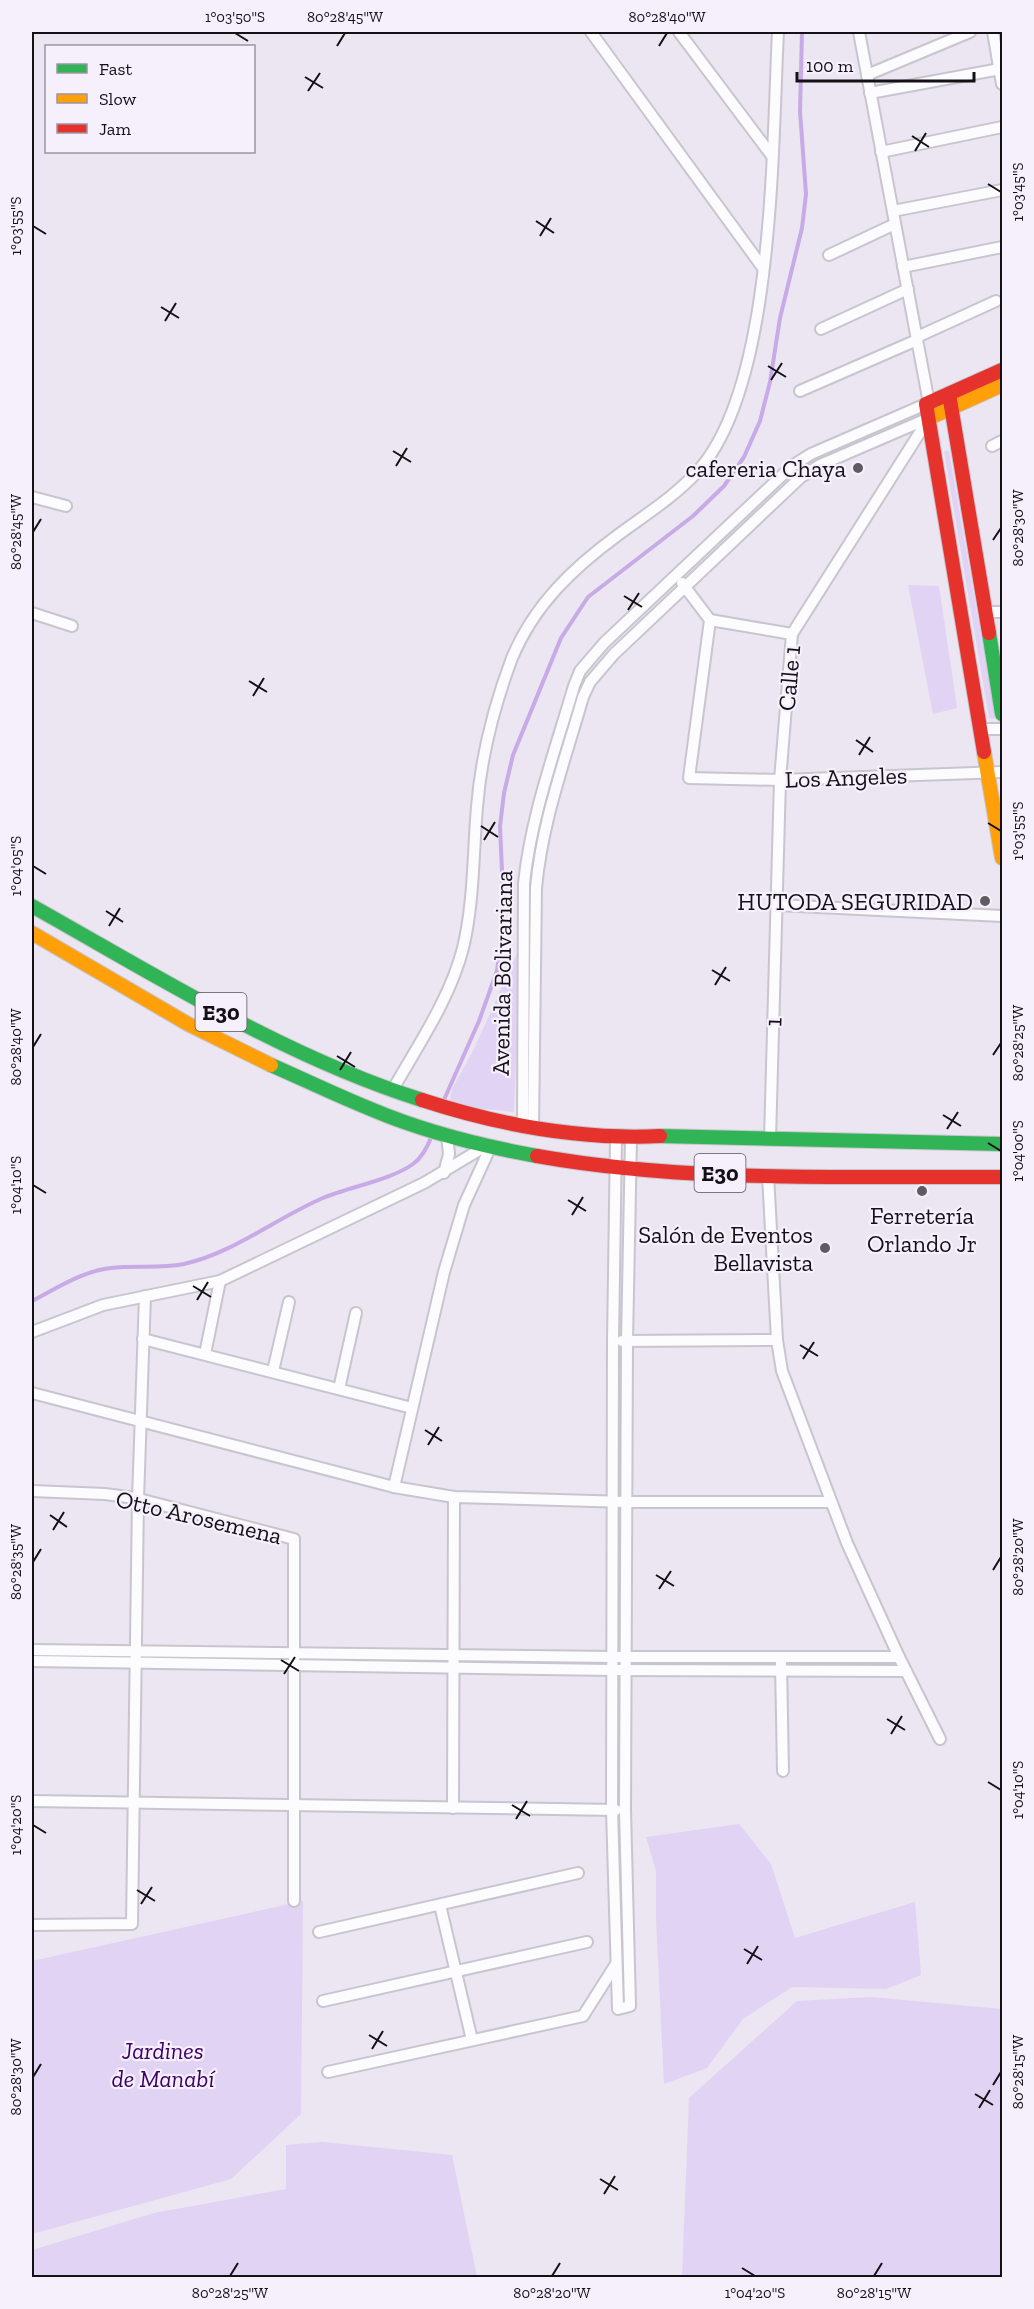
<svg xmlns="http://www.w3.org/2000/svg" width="1034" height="2309" viewBox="0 0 1034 2309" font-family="'Zilla Slab',serif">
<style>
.green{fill:#e1d3f3}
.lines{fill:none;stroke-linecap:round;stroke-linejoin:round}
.stream{stroke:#c7aae6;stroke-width:4}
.street-casing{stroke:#c8c5ce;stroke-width:14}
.fast-casing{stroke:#c8c5ce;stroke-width:16}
.slow-casing{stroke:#c8c5ce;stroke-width:16}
.jam-casing{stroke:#c8c5ce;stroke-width:16}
.street{stroke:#fcfbfd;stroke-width:10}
.fast{stroke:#30b455;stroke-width:14}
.slow{stroke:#ff9f0a;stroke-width:14}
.jam{stroke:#e5322d;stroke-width:14}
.ticks{fill:none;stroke:#131016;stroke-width:2}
.poi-dot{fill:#5f5b63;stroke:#f6f0fd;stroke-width:2}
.labels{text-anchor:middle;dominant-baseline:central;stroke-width:4.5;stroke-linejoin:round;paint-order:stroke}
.shield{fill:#f6f0fd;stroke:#57535b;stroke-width:1.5}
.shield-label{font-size:22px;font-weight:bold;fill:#131016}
.poi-label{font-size:24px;fill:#131016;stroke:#f6f0fd;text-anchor:end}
.street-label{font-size:24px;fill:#131016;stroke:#f6f0fd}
.park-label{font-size:24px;font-style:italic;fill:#3d0064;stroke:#f6f0fd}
.neatline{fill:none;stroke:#131016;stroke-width:2}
.ticks-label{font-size:15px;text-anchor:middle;fill:#131016}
</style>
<rect width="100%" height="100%" fill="#ebe6f1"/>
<g class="green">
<path d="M 944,451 L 949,451 L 995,717 L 994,719 L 989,718 Z"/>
<path d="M 908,585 L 939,586 L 957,708 L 933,714 Z"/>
<path d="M 520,947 L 514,1112 L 476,1108 L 450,1100 L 452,1089 L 474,1049 Z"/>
<path d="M 739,1824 L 771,1864 L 795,1938 L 915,1902 L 921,1975 L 886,1989 L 792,1987 L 743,2019 L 707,2068 L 664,2084 L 656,1918 L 656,1871 L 646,1837 Z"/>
<path d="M 303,1901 L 301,2114 L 231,2179 L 32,2234 L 32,1961 Z"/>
<path d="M 871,1997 L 1002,2009 L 1002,2277 L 682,2277 L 689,2098 L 797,2001 Z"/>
<path d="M 322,2142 L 452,2155 L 477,2277 L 32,2277 L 32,2250 L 154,2213 L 286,2189 L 286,2145 Z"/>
</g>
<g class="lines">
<g class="stream">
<path d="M 443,1102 L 479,1021 L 497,971 L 504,916 L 500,826 L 504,793 L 513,755 L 561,638 L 588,597 L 693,516 L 724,486 L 744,457 L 760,421 L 770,382 L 780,318 L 802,228 L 806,194 L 800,111 L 802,32"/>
<path d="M 32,1301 C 57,1288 83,1271 111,1268 C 135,1265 160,1269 184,1264 C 234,1253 276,1218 323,1198 C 349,1187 391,1180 413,1164 C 423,1157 428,1146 432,1135"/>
</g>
<g class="street-casing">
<g id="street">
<path d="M 591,32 L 763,268"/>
<path d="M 679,32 L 772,156"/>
<path d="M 859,32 L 929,403"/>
<path d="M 993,32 L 1002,84"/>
<path d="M 867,75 L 970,32"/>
<path d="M 870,93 L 1000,69"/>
<path d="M 881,152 L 1002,127"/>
<path d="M 893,211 L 1002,190"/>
<path d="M 829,255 L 895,224"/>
<path d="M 903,267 L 1002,247"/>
<path d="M 821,329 L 908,289"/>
<path d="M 917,337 L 996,301"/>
<path d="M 800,391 L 917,340"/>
<path d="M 992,446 L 1002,441"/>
<path d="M 32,497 L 66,506"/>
<path d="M 682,583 L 710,620 L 689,778 L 780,780 L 1002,772"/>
<path d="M 985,612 L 1002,612"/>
<path d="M 32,613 L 72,626"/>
<path d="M 710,620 L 792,634"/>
<path d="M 981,729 L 1002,729"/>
<path d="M 777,905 L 1002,916"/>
<path d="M 392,1091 C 418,1045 450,999 463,948 C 474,902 473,854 477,807 C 481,757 494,706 512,658 C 534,605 573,568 618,535 C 645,515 674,497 697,472 C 775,388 772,145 778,32"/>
<path d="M 523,1126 L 524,883 C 531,816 555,751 574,686 L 580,671 L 604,643 L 792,466 L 811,454 L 926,404"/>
<path d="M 533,1128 L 536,888 C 542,822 565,760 583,697 L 590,682 L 614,654 L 801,477 L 820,465 L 929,418"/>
<path d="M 616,1138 L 613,1341 L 612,1810 L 618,2009 L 630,2006 L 625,1810 L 627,1342 L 631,1138"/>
<path d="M 770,1139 L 780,780 L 792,634 L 929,418"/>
<path d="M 444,1173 L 449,1154 L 447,1135"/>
<path d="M 768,1175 L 777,1340 L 782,1371 L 847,1543 L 899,1657 L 940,1739"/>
<path d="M 32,1332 L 103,1305 L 220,1281 L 424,1183 L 486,1146"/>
<path d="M 143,1339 L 412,1408"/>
<path d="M 622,1341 L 777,1340"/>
<path d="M 205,1354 L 220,1281"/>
<path d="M 273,1371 L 289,1302"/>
<path d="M 339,1389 L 356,1313"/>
<path d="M 32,1393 L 394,1487 L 454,1497 L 627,1502 L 830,1502"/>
<path d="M 394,1487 L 444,1272 L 464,1205 L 490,1148"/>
<path d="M 32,1491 L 105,1494 L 135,1498 L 294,1539 L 294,1901"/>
<path d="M 32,1650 L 612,1657 L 899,1657"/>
<path d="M 32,1661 L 612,1670 L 906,1671"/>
<path d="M 781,1663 L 783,1771"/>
<path d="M 32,1801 L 616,1810"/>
<path d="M 453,1808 L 454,1497"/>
<path d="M 440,1905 L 472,2040"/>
<path d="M 32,1925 L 132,1924 L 138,1499 L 145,1296"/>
<path d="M 319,1932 L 578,1873"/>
<path d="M 323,2001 L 587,1942"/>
<path d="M 328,2072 L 583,2016 L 616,1964"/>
</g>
</g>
<g class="fast-casing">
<g id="fast">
<path d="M 989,633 L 1002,714"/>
<path d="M 32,906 C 157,976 285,1057 422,1100"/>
<path d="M 271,1065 C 305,1080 338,1096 373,1110 C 425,1132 482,1146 537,1156"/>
<path d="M 660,1136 L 1002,1144"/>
</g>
</g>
<g class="slow-casing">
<g id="slow">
<path d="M 929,418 L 1002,385"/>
<path d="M 984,752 L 1002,858"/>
<path d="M 32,933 L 188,1024 L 271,1065"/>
</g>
</g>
<g class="jam-casing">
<g id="jam">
<path d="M 949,394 L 989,633"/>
<path d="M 984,752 L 926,404 L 1002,370"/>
<path d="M 422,1100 C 499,1125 579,1140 660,1136"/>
<path d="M 537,1156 C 689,1183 849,1176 1002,1177"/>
</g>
</g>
<use href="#street" class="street"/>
<use href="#fast" class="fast"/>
<use href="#slow" class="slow"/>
<use href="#jam" class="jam"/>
</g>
<path class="ticks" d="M 235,33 L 248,41M 337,46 L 345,33M 659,46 L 667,33M 305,77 L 323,88M 308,91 L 320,73M 912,136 L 929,147M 915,151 L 926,133M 988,184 L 1001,192M 536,221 L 554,233M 33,226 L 46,234M 540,236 L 551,218M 161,307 L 179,318M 165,321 L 176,303M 768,366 L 786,377M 771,380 L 782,363M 393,451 L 411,462M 396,466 L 407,448M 33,532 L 41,519M 993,540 L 1001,528M 624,596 L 642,607M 628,610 L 639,593M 249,681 L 267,692M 253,696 L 264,678M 856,740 L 873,752M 859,755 L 870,737M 988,823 L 1001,831M 481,826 L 498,837M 484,840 L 495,822M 33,866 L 46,874M 106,911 L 123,922M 109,926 L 120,908M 712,970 L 730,981M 715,985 L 726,967M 33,1047 L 41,1034M 993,1055 L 1001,1043M 337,1056 L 355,1067M 340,1070 L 351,1052M 943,1115 L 961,1126M 947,1129 L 958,1112M 988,1143 L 1001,1151M 33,1185 L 46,1193M 568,1200 L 586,1211M 572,1215 L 583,1197M 193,1286 L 211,1297M 197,1300 L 208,1282M 800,1345 L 818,1356M 803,1359 L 814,1342M 425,1430 L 442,1441M 428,1445 L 439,1427M 50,1515 L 67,1527M 53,1530 L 64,1512M 33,1562 L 41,1549M 993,1570 L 1001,1557M 656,1575 L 674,1586M 659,1589 L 671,1571M 281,1660 L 299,1671M 284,1674 L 295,1657M 887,1719 L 905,1730M 891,1734 L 902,1716M 988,1782 L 1001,1790M 512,1805 L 530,1816M 516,1819 L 527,1801M 33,1825 L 46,1833M 137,1890 L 155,1901M 141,1904 L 152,1887M 744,1949 L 762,1960M 747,1964 L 758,1946M 369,2035 L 387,2046M 372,2049 L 383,2031M 33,2077 L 41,2064M 993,2085 L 1001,2072M 975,2094 L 993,2105M 979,2108 L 990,2090M 600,2179 L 618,2190M 604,2194 L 615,2176M 742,2268 L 755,2276M 230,2276 L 238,2263M 552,2276 L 560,2263M 874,2276 L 882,2263"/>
<g class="poi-dot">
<circle cx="858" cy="468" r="6"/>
<circle cx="985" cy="901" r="6"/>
<circle cx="922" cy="1191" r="6"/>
<circle cx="825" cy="1248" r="6"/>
</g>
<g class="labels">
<g class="shield">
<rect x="195.5" y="993" width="51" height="38" rx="4.5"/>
<rect x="694.5" y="1154" width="51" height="38" rx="4.5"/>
</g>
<g class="shield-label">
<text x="221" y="1012">E30</text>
<text x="720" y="1173">E30</text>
</g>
<g class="poi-label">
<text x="846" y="468">cafereria Chaya</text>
<text x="973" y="901">HUTODA SEGURIDAD</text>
<text x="922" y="1215" text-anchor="middle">Ferretería<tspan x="922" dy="28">Orlando Jr</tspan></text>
<text x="813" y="1234">Salón de Eventos<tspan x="813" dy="28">Bellavista</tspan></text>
</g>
<g class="street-label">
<text transform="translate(789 678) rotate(-85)">Calle 1</text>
<text transform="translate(846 777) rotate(-2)">Los Angeles</text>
<text transform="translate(502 973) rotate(-89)">Avenida Bolivariana</text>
<text transform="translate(773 1022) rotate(-88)">1</text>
<text transform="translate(199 1517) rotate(13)">Otto Arosemena</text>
</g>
<g class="park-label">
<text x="163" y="2050">Jardines<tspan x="163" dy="28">de Manabí</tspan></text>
</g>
</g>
<rect width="1034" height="2309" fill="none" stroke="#f6f0fd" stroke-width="66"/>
<rect x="45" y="45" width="210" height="108" fill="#f6f0fd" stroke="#9b96a1" stroke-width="1.5"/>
<rect x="57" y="64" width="30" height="9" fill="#30b455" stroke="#9b96a1" stroke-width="1.5"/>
<text x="99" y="75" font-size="18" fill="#131016">Fast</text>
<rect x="57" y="94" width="30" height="9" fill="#ff9f0a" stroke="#9b96a1" stroke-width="1.5"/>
<text x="99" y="105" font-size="18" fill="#131016">Slow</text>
<rect x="57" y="124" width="30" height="9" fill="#e5322d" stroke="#9b96a1" stroke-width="1.5"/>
<text x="99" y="135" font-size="18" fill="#131016">Jam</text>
<path d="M797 72v9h177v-9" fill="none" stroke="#131016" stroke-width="3"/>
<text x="806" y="72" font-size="18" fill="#131016" stroke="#f6f0fd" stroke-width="4.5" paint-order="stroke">100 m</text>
<rect x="33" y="33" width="968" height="2243" class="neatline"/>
<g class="ticks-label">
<text x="235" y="22">1°03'50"S</text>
<text x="345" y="22">80°28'45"W</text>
<text x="667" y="22">80°28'40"W</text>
<text transform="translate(1018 192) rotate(-90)" y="5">1°03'45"S</text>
<text transform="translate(16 226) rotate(-90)" y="5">1°03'55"S</text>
<text transform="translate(1018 528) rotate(-90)" y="5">80°28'30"W</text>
<text transform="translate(16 532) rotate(-90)" y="5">80°28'45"W</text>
<text transform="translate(1018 831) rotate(-90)" y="5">1°03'55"S</text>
<text transform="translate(16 866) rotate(-90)" y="5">1°04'05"S</text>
<text transform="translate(1018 1043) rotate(-90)" y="5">80°28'25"W</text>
<text transform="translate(16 1047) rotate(-90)" y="5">80°28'40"W</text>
<text transform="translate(1018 1151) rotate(-90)" y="5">1°04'00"S</text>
<text transform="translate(16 1185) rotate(-90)" y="5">1°04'10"S</text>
<text transform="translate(1018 1557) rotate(-90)" y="5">80°28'20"W</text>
<text transform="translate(16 1562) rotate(-90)" y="5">80°28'35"W</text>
<text transform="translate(1018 1790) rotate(-90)" y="5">1°04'10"S</text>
<text transform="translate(16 1825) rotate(-90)" y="5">1°04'20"S</text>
<text transform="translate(1018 2072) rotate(-90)" y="5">80°28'15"W</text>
<text transform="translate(16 2077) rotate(-90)" y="5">80°28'30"W</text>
<text x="230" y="2298">80°28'25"W</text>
<text x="552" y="2298">80°28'20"W</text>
<text x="755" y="2298">1°04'20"S</text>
<text x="874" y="2298">80°28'15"W</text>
</g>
</svg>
